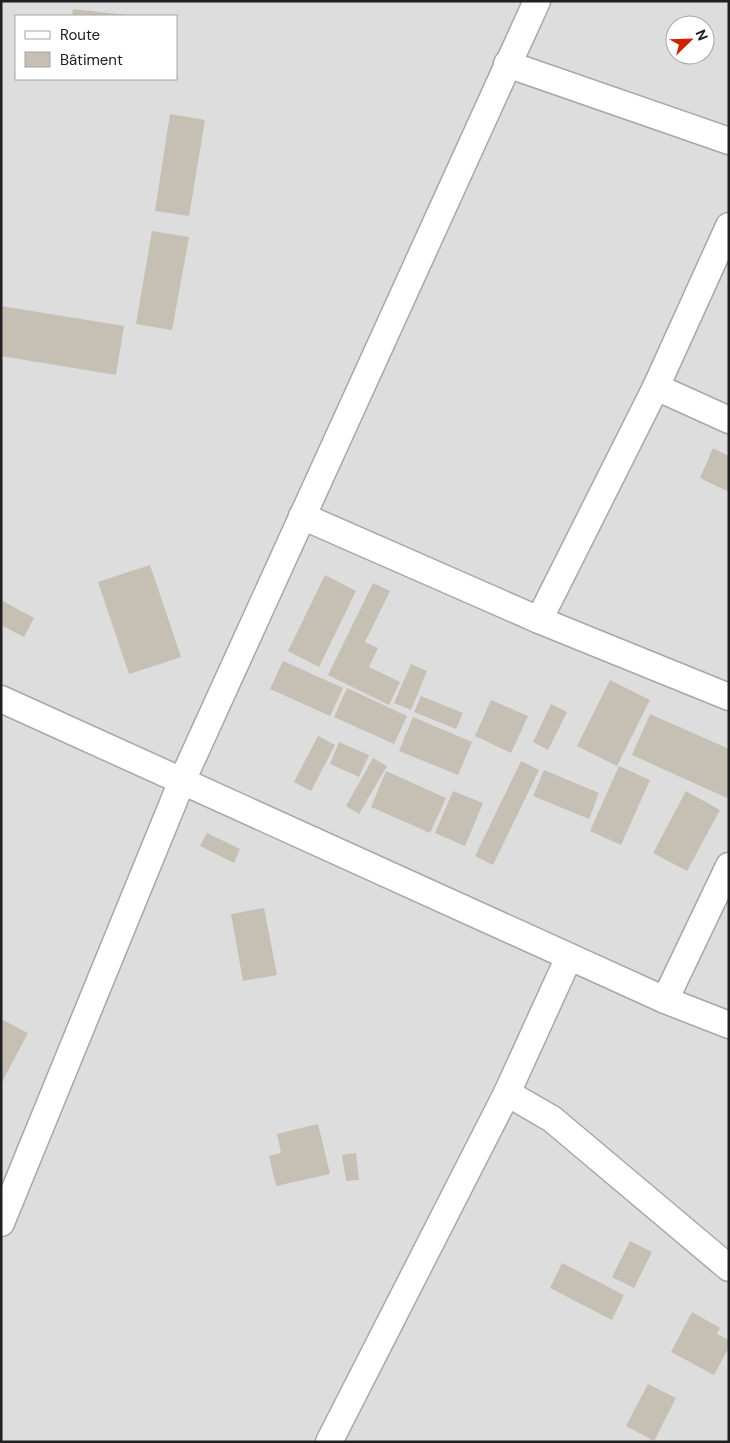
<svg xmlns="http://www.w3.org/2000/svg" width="730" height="1443" viewBox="0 0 730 1443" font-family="'DM Sans',sans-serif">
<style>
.residential{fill:#dedddd;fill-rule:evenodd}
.building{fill:#c6bfb4}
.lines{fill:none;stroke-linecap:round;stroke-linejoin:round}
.minor-casing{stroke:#a7a7a7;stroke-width:29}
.minor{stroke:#fff;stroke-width:26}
</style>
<rect width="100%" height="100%" fill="#f1efe5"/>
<path class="residential" d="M 1,1 L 729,1 L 729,1442 L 1,1442 ZM 16,16 L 176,16 L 176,79 L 16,79 ZM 675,25 L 705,25 L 705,55 L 675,55 Z"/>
<g class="building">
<path d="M 73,9 L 127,15 L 127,16 L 72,16 Z"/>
<path d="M 170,114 L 205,120 L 189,216 L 155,211 Z"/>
<path d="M 152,231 L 189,237 L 172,330 L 136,324 Z"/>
<path d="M 1,306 L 124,326 L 116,375 L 1,356 Z"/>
<path d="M 713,448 L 729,456 L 729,492 L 700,478 Z"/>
<path d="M 150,565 L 181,657 L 129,674 L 98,582 Z"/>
<path d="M 325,575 L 356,591 L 319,667 L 288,651 Z"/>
<path d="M 373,583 L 390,591 L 365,642 L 378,648 L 369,667 L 400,682 L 389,705 L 328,675 Z"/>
<path d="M 1,600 L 34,618 L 24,637 L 1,625 Z"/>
<path d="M 283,661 L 343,688 L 330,716 L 270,689 Z"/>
<path d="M 411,664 L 427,671 L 411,710 L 394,703 Z"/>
<path d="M 610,680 L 650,700 L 617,766 L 577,746 Z"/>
<path d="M 347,688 L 407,716 L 394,744 L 334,717 Z"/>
<path d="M 421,696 L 463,713 L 456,729 L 414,712 Z"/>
<path d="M 491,700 L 528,716 L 511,753 L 475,736 Z"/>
<path d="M 551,704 L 567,712 L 548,750 L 533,742 Z"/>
<path d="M 650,714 L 729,749 L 729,795 L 727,798 L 632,755 Z"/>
<path d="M 413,717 L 472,742 L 458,775 L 399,751 Z"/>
<path d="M 318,736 L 335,745 L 311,791 L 294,782 Z"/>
<path d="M 339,742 L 369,755 L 359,777 L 330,764 Z"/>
<path d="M 373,758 L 387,766 L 359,814 L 346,806 Z"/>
<path d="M 521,761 L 539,770 L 493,865 L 475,856 Z"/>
<path d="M 619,766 L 650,780 L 621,845 L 590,831 Z"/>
<path d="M 544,770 L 599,793 L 589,819 L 533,796 Z"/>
<path d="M 386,771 L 446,798 L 430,833 L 371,807 Z"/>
<path d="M 453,791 L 483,803 L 465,846 L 435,833 Z"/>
<path d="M 686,791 L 720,810 L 687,871 L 653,853 Z"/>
<path d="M 207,833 L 240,849 L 234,863 L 200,846 Z"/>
<path d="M 264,908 L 277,975 L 243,981 L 231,914 Z"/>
<path d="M 1,1019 L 28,1033 L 1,1084 Z"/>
<path d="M 318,1124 L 330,1174 L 276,1186 L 269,1156 L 281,1153 L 277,1134 Z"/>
<path d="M 356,1153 L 359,1180 L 346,1181 L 342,1155 Z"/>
<path d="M 630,1241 L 652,1252 L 634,1288 L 612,1277 Z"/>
<path d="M 562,1263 L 624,1295 L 612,1320 L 550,1288 Z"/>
<path d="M 692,1312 L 720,1328 L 717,1334 L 729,1340 L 729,1347 L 714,1375 L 671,1352 Z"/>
<path d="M 648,1384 L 676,1398 L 654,1441 L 626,1426 Z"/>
</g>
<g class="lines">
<g class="minor-casing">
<g id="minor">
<path d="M 507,64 L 729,141"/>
<path d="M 656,387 L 729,420"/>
<path d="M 302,516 L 539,620 L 729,697"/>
<path d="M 539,620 L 656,387 L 729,226"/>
<path d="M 1,699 L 665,1000 L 729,1025"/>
<path d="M 665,1000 L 729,866"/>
<path d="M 507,1093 L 552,1119 L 729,1268"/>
<path d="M 1,1223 L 182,781 L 537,1"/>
<path d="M 329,1442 L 507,1093 L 569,957"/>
</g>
</g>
<use href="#minor" class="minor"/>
</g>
<rect width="730" height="1443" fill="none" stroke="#202020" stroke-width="5"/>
<rect x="15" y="15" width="162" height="65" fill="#ffffff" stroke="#a6a6a6"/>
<rect x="25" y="31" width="25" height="8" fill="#ffffff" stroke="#a6a6a6"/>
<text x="60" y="40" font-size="15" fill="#202020">Route</text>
<rect x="25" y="52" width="25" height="15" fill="#c6bfb4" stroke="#a6a6a6"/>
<text x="60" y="65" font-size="15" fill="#202020">Bâtiment</text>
<g transform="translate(690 40) rotate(67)"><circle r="24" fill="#ffffff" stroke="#a6a6a6"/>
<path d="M0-4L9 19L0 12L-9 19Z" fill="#cf2100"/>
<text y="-8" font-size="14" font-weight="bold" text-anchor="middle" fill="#202020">N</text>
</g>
</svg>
